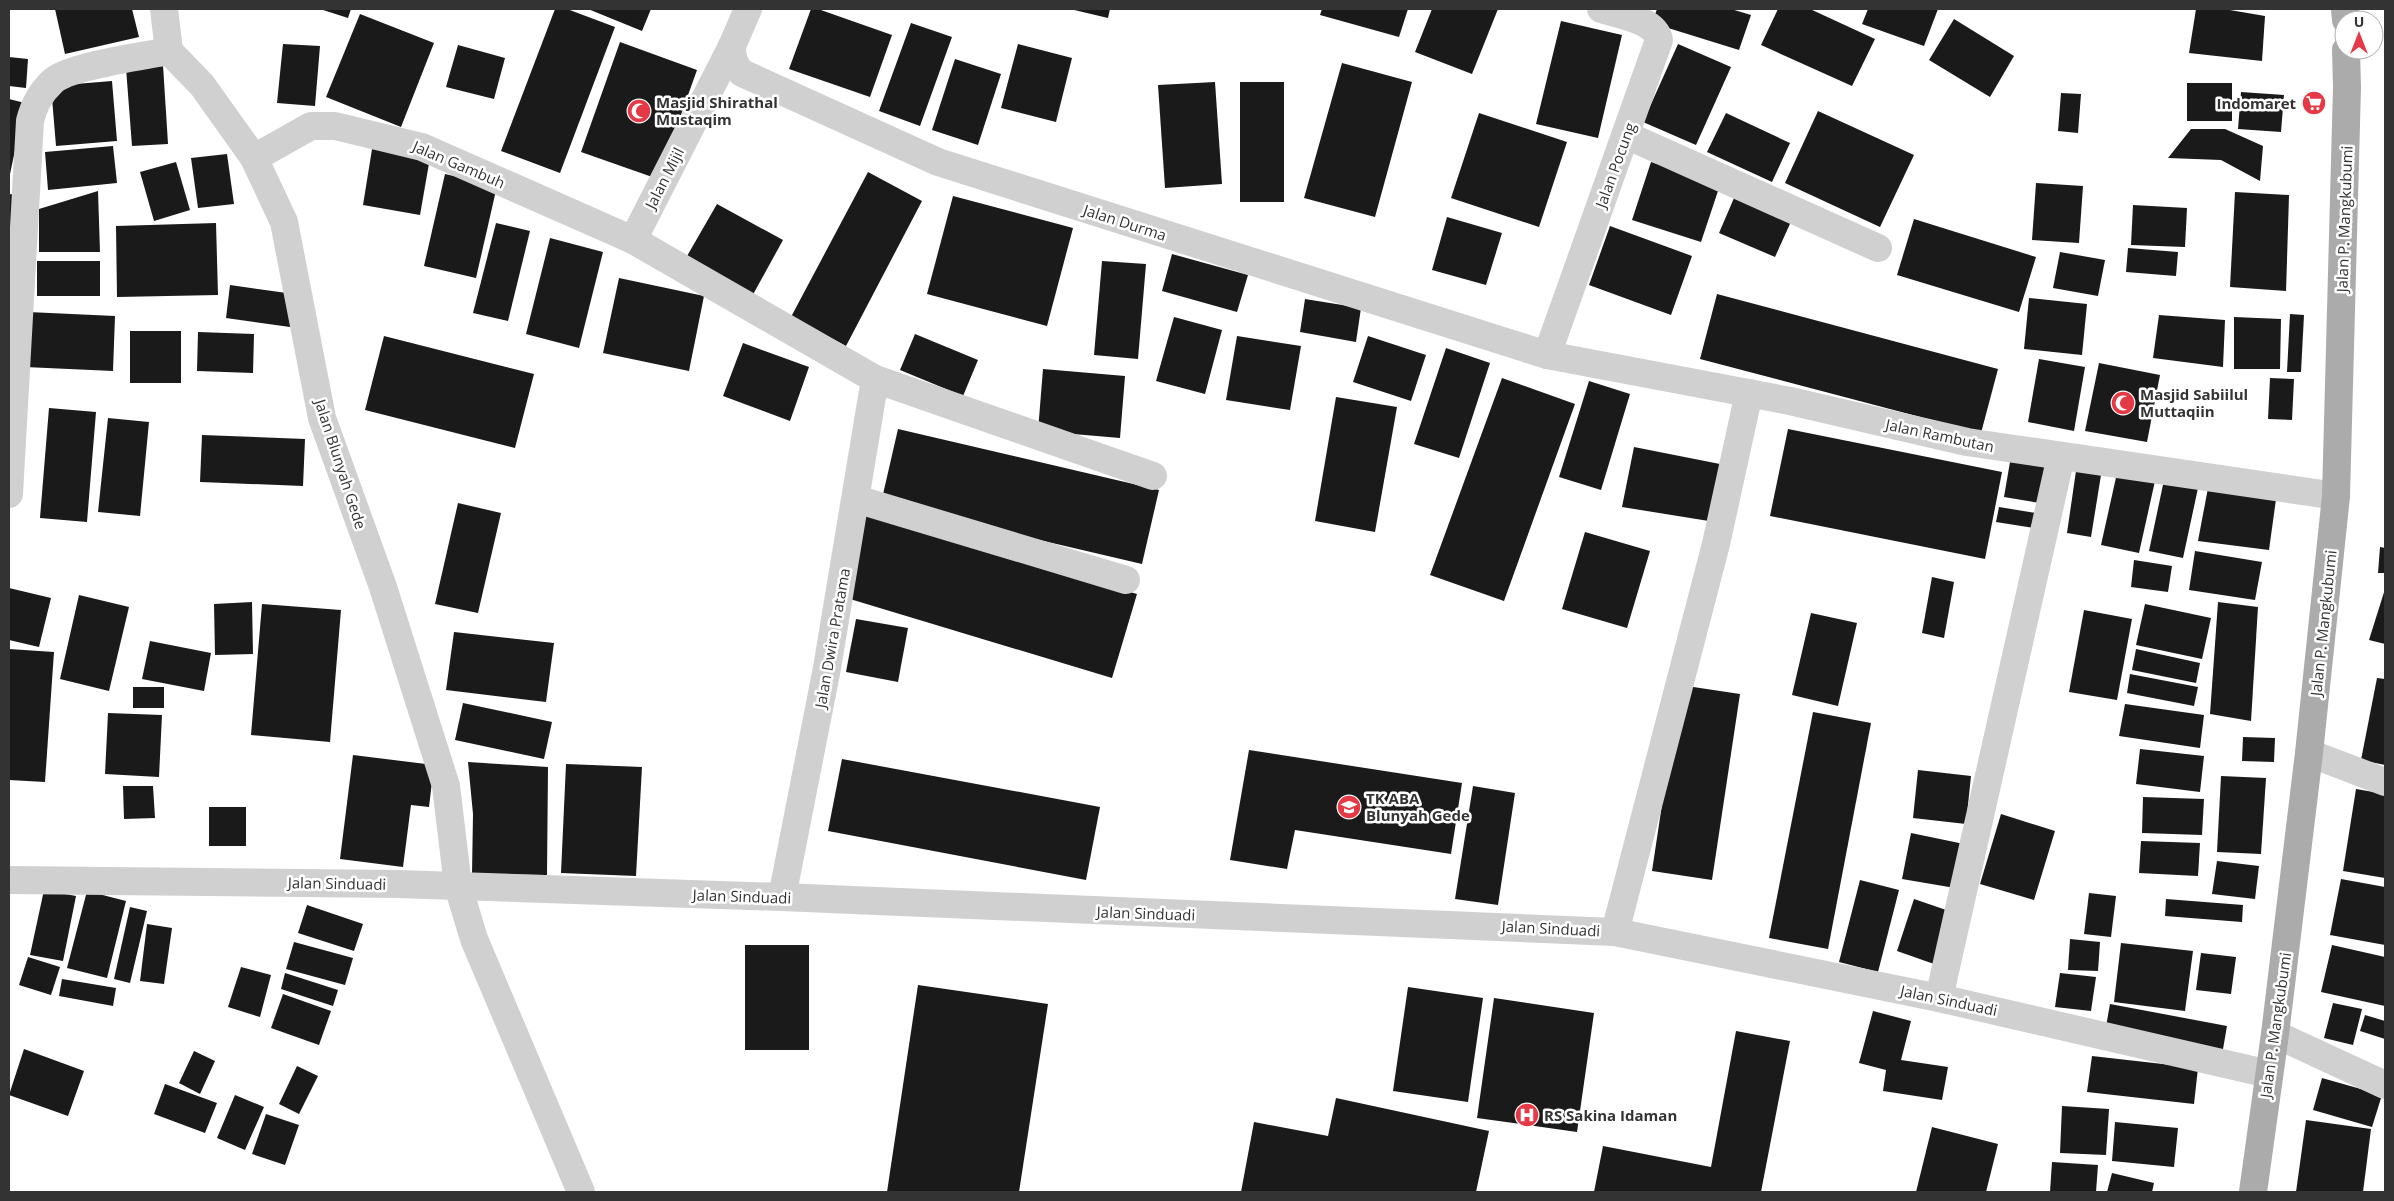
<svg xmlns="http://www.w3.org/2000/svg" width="2394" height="1201" viewBox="0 0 2394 1201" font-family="'Open Sans',sans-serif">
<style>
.building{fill:#1a1a1a}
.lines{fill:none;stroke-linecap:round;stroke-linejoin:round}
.minor{stroke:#d0d0d0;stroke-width:28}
.tertiary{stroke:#d0d0d0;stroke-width:28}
.primary{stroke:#ababab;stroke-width:28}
.labels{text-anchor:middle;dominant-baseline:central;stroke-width:5;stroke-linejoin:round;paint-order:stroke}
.poi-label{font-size:15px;font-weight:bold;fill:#333;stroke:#fff;text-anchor:start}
.street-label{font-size:15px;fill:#333;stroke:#fff}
</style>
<rect width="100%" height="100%" fill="#fff"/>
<g class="building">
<path d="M 55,9 L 132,9 L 139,37 L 65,54 Z"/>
<path d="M 320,9 L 351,9 L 348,18 Z"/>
<path d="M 555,9 L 567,9 L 615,27 L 560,173 L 501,151 Z"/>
<path d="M 588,9 L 651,9 L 642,31 Z"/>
<path d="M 811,9 L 818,9 L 892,35 L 870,97 L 789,69 Z"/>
<path d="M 1070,9 L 1110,9 L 1108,18 Z"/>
<path d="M 1322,9 L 1408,9 L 1399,37 L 1320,15 Z"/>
<path d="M 1432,9 L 1498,9 L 1472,74 L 1415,52 Z"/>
<path d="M 1657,9 L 1731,9 L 1751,15 L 1739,50 L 1652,23 Z"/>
<path d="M 1778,9 L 1810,9 L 1875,39 L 1852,86 L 1761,45 Z"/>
<path d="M 1868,9 L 1938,9 L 1924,46 L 1862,24 Z"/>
<path d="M 2196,9 L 2224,9 L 2265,16 L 2262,61 L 2189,53 Z"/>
<path d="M 360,14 L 434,43 L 401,127 L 326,97 Z"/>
<path d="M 1954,19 L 2014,56 L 1990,97 L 1929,60 Z"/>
<path d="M 1561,21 L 1622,35 L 1598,138 L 1536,124 Z"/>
<path d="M 911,23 L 952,37 L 920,126 L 879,111 Z"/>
<path d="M 620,42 L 697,70 L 658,179 L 581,152 Z"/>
<path d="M 283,44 L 320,46 L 315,106 L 277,103 Z"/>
<path d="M 1018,44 L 1072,58 L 1056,122 L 1001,108 Z"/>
<path d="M 1678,44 L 1731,67 L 1696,145 L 1643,122 Z"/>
<path d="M 458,45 L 505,58 L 494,99 L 446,87 Z"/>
<path d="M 9,57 L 28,59 L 26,88 L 9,86 Z"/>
<path d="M 955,59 L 1001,74 L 978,145 L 932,130 Z"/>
<path d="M 1342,63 L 1412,82 L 1375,217 L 1304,198 Z"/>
<path d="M 163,65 L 168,144 L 132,146 L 126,68 Z"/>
<path d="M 112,81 L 117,141 L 56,146 L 51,86 Z"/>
<path d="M 1215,82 L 1222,184 L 1165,188 L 1158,85 Z"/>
<rect x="1240" y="82" width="44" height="120"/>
<rect x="2187" y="83" width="45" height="38"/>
<path d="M 2241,92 L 2284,95 L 2281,132 L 2238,129 Z"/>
<path d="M 2061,93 L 2081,94 L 2078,133 L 2058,131 Z"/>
<path d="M 9,99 L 25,103 L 10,174 L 9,174 Z"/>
<path d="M 1818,111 L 1914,155 L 1880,227 L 1785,183 Z"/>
<path d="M 1479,113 L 1567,142 L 1539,227 L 1451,198 Z"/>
<path d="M 1726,113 L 1790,143 L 1772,182 L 1707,152 Z"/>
<path d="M 2191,129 L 2225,129 L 2263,146 L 2260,181 L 2221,160 L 2168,158 Z"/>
<path d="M 373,143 L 431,152 L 420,215 L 363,205 Z"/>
<path d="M 113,146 L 117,183 L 48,190 L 45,152 Z"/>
<path d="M 227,154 L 234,204 L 198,208 L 191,158 Z"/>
<path d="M 176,162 L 190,210 L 154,221 L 140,172 Z"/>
<path d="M 1651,162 L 1720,185 L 1701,242 L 1632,220 Z"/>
<path d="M 868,172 L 922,201 L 846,346 L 791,317 Z"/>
<path d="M 445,174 L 497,186 L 476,278 L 424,266 Z"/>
<path d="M 2036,183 L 2083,186 L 2079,243 L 2032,240 Z"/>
<path d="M 98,191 L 100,252 L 39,252 L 39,209 Z"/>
<path d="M 1737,191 L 1794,215 L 1775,257 L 1719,233 Z"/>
<path d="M 2235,192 L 2289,195 L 2286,291 L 2230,287 Z"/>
<path d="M 9,194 L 18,195 L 9,279 Z"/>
<path d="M 953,196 L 1073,228 L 1047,326 L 927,294 Z"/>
<path d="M 717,204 L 783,240 L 750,300 L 683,263 Z"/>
<path d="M 2133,205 L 2187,208 L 2185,247 L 2131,245 Z"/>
<path d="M 1447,217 L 1502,233 L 1486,285 L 1432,270 Z"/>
<path d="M 1914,219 L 2036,257 L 2019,312 L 1897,275 Z"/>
<path d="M 216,223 L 218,295 L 117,297 L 116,226 Z"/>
<path d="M 496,223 L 530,231 L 508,321 L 473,313 Z"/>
<path d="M 1610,226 L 1692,256 L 1671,315 L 1589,285 Z"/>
<path d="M 550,238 L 603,252 L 579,348 L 526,334 Z"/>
<path d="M 2128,248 L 2178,252 L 2176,276 L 2126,272 Z"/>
<path d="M 2060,252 L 2105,260 L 2098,296 L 2053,288 Z"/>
<path d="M 1172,254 L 1248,275 L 1237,312 L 1162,291 Z"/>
<rect x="37" y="261" width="63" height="35"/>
<path d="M 1102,261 L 1146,264 L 1138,359 L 1094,355 Z"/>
<path d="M 619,278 L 704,296 L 689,371 L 603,353 Z"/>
<path d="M 230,285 L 294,294 L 290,327 L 226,318 Z"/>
<path d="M 1717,294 L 1998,369 L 1981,433 L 1700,359 Z"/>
<path d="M 2029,298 L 2087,304 L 2082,355 L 2024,349 Z"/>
<path d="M 1305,299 L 1361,308 L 1356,342 L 1300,332 Z"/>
<path d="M 28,312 L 115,316 L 113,371 L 25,367 Z"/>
<path d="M 2290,314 L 2304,315 L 2301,372 L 2287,372 Z"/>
<path d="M 2159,315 L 2225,320 L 2223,367 L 2153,358 Z"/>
<path d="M 1174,317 L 1222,330 L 1205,394 L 1156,381 Z"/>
<path d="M 2234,317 L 2281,319 L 2280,369 L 2234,369 Z"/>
<rect x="130" y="331" width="51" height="52"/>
<path d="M 198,332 L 254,334 L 253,373 L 197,371 Z"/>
<path d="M 915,334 L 978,360 L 963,396 L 900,370 Z"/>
<path d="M 384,336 L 534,374 L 515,448 L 365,410 Z"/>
<path d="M 1237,336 L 1301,346 L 1290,410 L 1226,400 Z"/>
<path d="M 1368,336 L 1426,355 L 1411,401 L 1353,382 Z"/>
<path d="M 743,343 L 809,367 L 790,421 L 723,396 Z"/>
<path d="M 1446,348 L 1490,363 L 1459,458 L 1414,444 Z"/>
<path d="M 2039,359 L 2085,367 L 2074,431 L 2028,422 Z"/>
<path d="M 2099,363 L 2160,375 L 2147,442 L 2085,431 Z"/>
<path d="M 1043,369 L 1125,376 L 1120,438 L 1038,431 Z"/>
<path d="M 1502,378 L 1575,404 L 1504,601 L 1430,575 Z"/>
<path d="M 2270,378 L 2294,379 L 2292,420 L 2268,419 Z"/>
<path d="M 1589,381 L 1630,394 L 1601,490 L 1559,477 Z"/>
<path d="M 1336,397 L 1397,407 L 1375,532 L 1315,521 Z"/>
<path d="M 49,408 L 96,412 L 87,522 L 40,518 Z"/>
<path d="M 108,418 L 149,422 L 140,516 L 98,512 Z"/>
<path d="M 898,429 L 1159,490 L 1142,564 L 881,503 Z"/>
<path d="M 1788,429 L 2002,472 L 1985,559 L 1770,516 Z"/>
<path d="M 202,435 L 305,439 L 303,486 L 200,482 Z"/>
<path d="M 1634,447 L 1725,465 L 1715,522 L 1622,507 Z"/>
<path d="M 2011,456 L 2053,462 L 2046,504 L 2004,497 Z"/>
<path d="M 2076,471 L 2101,475 L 2091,537 L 2067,533 Z"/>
<path d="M 2117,473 L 2155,481 L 2139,553 L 2101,545 Z"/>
<path d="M 2164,480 L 2198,488 L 2183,558 L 2149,551 Z"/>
<path d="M 2208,488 L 2277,492 L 2269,550 L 2198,541 Z"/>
<path d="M 458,503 L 501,513 L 478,613 L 435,604 Z"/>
<path d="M 1999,507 L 2042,514 L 2040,529 L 1996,522 Z"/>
<path d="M 865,513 L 1137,594 L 1112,678 L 840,596 Z"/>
<path d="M 1585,532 L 1650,551 L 1627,628 L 1562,609 Z"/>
<path d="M 2380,547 L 2385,548 L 2385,573 L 2378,573 Z"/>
<path d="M 2195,551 L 2262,562 L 2255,600 L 2189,590 Z"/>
<path d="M 2134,560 L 2172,566 L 2168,592 L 2131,587 Z"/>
<path d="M 1932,577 L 1954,582 L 1944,638 L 1922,633 Z"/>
<path d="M 9,588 L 51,598 L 39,647 L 9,640 Z"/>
<path d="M 2385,589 L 2385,644 L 2369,640 Z"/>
<path d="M 79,595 L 129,607 L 109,691 L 60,679 Z"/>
<path d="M 252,602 L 253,654 L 215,655 L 214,604 Z"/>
<path d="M 2218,602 L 2258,607 L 2251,721 L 2210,714 Z"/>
<path d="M 262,604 L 341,610 L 330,742 L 251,735 Z"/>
<path d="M 2145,604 L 2211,618 L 2202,659 L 2136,645 Z"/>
<path d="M 2084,610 L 2132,619 L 2117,700 L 2069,692 Z"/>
<path d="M 1811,613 L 1857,623 L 1838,706 L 1792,695 Z"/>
<path d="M 856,619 L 908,628 L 898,682 L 846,672 Z"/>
<path d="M 454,632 L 554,643 L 546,702 L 446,690 Z"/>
<path d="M 150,641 L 211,653 L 204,691 L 142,679 Z"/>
<path d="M 9,649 L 54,652 L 45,782 L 9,780 Z"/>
<path d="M 2136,649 L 2200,663 L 2196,683 L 2132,670 Z"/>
<path d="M 2130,674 L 2198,687 L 2194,706 L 2127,693 Z"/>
<path d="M 2377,678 L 2385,679 L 2385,765 L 2361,760 Z"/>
<path d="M 1680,685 L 1740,694 L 1712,880 L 1652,871 Z"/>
<rect x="133" y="687" width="31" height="21"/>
<path d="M 463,703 L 552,722 L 544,759 L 455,740 Z"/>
<path d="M 2125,704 L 2204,715 L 2200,748 L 2119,736 Z"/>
<path d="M 1813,712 L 1871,723 L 1828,949 L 1769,938 Z"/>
<path d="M 108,713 L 162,715 L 159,777 L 105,774 Z"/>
<path d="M 2243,737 L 2275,738 L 2274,762 L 2242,761 Z"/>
<path d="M 2140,749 L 2204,756 L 2200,792 L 2136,784 Z"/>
<path d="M 1249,750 L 1462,783 L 1451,854 L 1295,830 L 1287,869 L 1230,860 Z"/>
<path d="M 353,755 L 434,765 L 429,807 L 411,805 L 403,867 L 340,859 Z"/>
<path d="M 842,759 L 1100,807 L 1086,880 L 828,831 Z"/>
<path d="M 468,762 L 548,767 L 547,875 L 472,874 L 473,814 Z"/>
<path d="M 566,764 L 642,767 L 636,876 L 561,873 Z"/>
<path d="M 1918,770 L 1971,776 L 1966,824 L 1913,818 Z"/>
<path d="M 2221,776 L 2266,778 L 2261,854 L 2217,852 Z"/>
<path d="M 123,786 L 153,786 L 155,818 L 124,819 Z"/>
<path d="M 1473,786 L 1515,793 L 1498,905 L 1455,899 Z"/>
<path d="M 2356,789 L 2385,794 L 2385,878 L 2343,871 Z"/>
<path d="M 2143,797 L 2204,799 L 2202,835 L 2142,833 Z"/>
<rect x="209" y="807" width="37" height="39"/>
<path d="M 2001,814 L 2055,831 L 2034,900 L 1980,884 Z"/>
<path d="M 1911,833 L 1964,844 L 1955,888 L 1902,879 Z"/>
<path d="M 2141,841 L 2200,843 L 2198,876 L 2139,873 Z"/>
<path d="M 2217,861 L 2259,866 L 2255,899 L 2212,894 Z"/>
<path d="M 2341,879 L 2385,887 L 2385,945 L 2330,935 Z"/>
<path d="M 1860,880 L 1899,890 L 1878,972 L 1839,962 Z"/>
<path d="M 44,890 L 76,896 L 63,961 L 30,955 Z"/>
<path d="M 87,891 L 126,901 L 107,978 L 67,968 Z"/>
<path d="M 2089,893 L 2116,896 L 2111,937 L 2084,934 Z"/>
<path d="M 1914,899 L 1952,912 L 1934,964 L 1897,951 Z"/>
<path d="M 2166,899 L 2243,905 L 2242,922 L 2165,916 Z"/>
<path d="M 307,905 L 363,924 L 354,951 L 298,933 Z"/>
<path d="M 130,907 L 147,911 L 130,983 L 114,979 Z"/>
<path d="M 147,924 L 172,928 L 164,984 L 140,981 Z"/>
<path d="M 2070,939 L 2100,942 L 2098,971 L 2068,970 Z"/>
<path d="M 294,942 L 353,958 L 345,985 L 286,969 Z"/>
<path d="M 2121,943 L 2193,951 L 2185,1011 L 2114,1002 Z"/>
<rect x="745" y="945" width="64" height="105"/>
<path d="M 2332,945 L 2385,957 L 2385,1006 L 2321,992 Z"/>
<path d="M 2201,953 L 2236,957 L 2231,994 L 2196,990 Z"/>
<path d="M 28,957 L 60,967 L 51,995 L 19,985 Z"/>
<path d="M 241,967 L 271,975 L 260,1017 L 228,1007 Z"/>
<path d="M 285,973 L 338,990 L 333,1006 L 281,989 Z"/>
<path d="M 2060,973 L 2096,977 L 2091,1011 L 2055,1007 Z"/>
<path d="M 62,979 L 116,988 L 113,1006 L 59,996 Z"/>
<path d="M 918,985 L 1048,1004 L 1019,1192 L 887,1192 Z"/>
<path d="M 1408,987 L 1483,998 L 1468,1102 L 1393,1091 Z"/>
<path d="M 283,994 L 331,1011 L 319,1045 L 271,1028 Z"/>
<path d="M 1494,998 L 1594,1013 L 1577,1132 L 1477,1118 Z"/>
<path d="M 2333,1003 L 2362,1009 L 2353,1045 L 2324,1038 Z"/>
<path d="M 2110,1004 L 2227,1026 L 2222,1055 L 2105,1032 Z"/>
<path d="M 1873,1011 L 1911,1021 L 1901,1060 L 1948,1067 L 1942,1100 L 1883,1091 L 1886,1070 L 1859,1063 Z"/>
<path d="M 2365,1015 L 2385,1021 L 2385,1039 L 2360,1031 Z"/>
<path d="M 1736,1031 L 1790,1041 L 1761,1192 L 1594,1192 L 1603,1146 L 1711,1167 Z"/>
<path d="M 24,1049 L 84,1071 L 68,1116 L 9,1095 Z"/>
<path d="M 194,1051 L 215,1061 L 200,1094 L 179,1083 Z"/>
<path d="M 2092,1056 L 2198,1068 L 2194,1104 L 2087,1092 Z"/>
<path d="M 297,1066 L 318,1076 L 299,1114 L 279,1104 Z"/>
<path d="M 2322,1078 L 2382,1095 L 2372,1127 L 2313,1110 Z"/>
<path d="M 165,1084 L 217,1103 L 205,1133 L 154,1114 Z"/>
<path d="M 235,1095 L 264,1107 L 245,1150 L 217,1138 Z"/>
<path d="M 1336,1098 L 1489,1131 L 1476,1192 L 1241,1192 L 1254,1122 L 1328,1136 Z"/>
<path d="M 2062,1106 L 2109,1109 L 2106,1155 L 2060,1153 Z"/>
<path d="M 266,1114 L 299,1125 L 285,1165 L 252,1154 Z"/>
<path d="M 2306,1120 L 2371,1129 L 2363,1192 L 2296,1192 Z"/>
<path d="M 2115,1122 L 2178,1128 L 2174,1167 L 2112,1161 Z"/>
<path d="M 1932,1127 L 1998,1144 L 1986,1192 L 1916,1192 Z"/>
<path d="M 2052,1162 L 2098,1165 L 2096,1192 L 2050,1192 Z"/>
<path d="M 2112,1173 L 2154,1183 L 2152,1192 L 2107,1192 Z"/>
</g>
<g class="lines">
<g class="minor">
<path d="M 164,9 L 169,51 L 202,85 L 254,158 L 284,222 L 322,418 L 383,587 L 446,786 L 458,886 L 474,939 L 581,1192"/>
<path d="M 732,46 C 732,58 734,65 742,73 L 938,162 L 1547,355 L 1790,401 L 1967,442 L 2336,496"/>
<path d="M 1626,135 L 1878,248"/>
<path d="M 254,158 L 311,126 L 335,126 L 422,147 L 633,240 L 875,379 L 1153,476"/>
<path d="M 633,240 L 732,46 L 748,9"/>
<path d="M 1547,355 L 1659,40 C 1655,19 1619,15 1601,9"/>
<path d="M 9,494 L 30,121 C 34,105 40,93 53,81 C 69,66 144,56 169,51"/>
<path d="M 856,499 L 1126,580"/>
<path d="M 2309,753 L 2385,782"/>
<path d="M 782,897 L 827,668 L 875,379"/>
<path d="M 1615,932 L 1716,544 L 1749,393"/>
<path d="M 1939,998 L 2061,456"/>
<path d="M 2275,1034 L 2385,1085"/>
</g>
<path class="tertiary" d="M 9,880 L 397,884 L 782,897 L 1615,932 L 1939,998 L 2269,1074"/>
<g class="primary">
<path d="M 2345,9 L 2346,20"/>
<path d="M 2253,1192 L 2275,1034 L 2309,753 L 2336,496 L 2347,87 L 2346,50"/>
</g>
</g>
<defs>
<g id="supermarket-disc" transform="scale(1.25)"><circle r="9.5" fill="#e63946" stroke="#fff"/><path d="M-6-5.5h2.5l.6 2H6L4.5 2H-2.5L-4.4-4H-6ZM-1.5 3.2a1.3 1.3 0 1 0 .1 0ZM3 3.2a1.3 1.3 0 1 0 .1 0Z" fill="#fff"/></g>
<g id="mosque-disc" transform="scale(1.25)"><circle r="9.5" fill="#e63946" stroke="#fff"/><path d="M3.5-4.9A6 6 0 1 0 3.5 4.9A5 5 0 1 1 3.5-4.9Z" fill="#fff"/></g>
<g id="school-disc" transform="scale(1.25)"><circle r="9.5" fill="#e63946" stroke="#fff"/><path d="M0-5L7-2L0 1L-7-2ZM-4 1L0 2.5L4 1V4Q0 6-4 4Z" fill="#fff"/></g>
<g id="hospital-disc" transform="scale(1.25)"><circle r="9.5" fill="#e63946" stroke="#fff"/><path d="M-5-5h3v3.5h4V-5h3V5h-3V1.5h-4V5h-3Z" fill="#fff"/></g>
</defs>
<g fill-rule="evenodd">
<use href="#supermarket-disc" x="2314" y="103"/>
<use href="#mosque-disc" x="639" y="111"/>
<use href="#mosque-disc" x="2123" y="403"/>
<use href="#school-disc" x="1349" y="807"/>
<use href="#hospital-disc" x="1527" y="1115"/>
</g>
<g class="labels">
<g class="poi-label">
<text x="656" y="102">Masjid Shirathal<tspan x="656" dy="17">Mustaqim</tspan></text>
<text x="2296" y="103" text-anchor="end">Indomaret</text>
<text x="2140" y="394">Masjid Sabiilul<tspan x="2140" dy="17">Muttaqiin</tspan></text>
<text x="1366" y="798">TK ABA<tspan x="1366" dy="17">Blunyah Gede</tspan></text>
<text x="1544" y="1115">RS Sakina Idaman</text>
</g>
<g class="street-label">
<text transform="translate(459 164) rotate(23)">Jalan Gambuh</text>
<text transform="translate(1615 165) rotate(-70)">Jalan Pocung</text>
<text transform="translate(664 178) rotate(-63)">Jalan Mijil</text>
<text transform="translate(2344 219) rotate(-88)">Jalan P. Mangkubumi</text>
<text transform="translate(1125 222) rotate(18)">Jalan Durma</text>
<text transform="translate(1940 435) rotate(12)">Jalan Rambutan</text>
<text transform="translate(341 464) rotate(72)">Jalan Blunyah Gede</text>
<text transform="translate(2323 623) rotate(-84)">Jalan P. Mangkubumi</text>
<text transform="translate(832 638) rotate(-80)">Jalan Dwira Pratama</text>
<text transform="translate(337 883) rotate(1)">Jalan Sinduadi</text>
<text transform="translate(742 896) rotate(2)">Jalan Sinduadi</text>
<text transform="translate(1146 913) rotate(2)">Jalan Sinduadi</text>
<text transform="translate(1551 928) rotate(3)">Jalan Sinduadi</text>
<text transform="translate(1949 1000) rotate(12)">Jalan Sinduadi</text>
<text transform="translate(2275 1025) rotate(-82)">Jalan P. Mangkubumi</text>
</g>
</g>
<rect width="2394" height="1201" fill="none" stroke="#333333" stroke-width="20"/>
<g transform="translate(2359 35)"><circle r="24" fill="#ffffff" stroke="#adadad"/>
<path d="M0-4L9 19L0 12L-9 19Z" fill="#e63946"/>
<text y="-8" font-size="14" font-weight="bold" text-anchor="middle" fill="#333333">U</text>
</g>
</svg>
